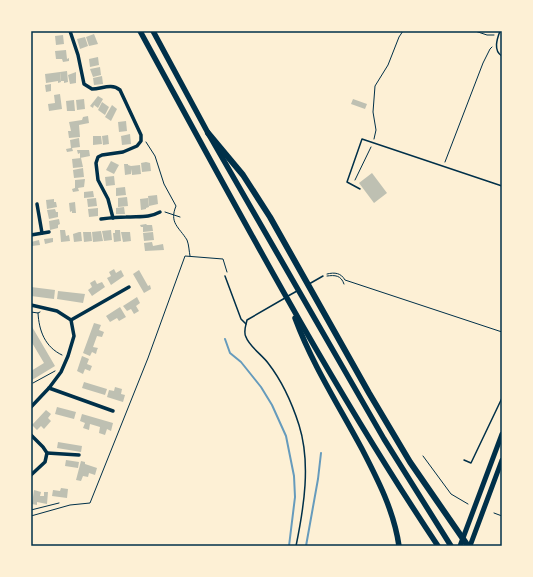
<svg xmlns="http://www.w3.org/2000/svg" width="533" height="577" viewBox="0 0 533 577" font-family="'Noto Sans',sans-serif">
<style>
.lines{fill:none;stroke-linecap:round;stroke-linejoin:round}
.stream{stroke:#669bbc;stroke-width:2}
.building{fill:#bec0b2}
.path{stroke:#003049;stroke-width:1}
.service{stroke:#003049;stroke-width:1.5}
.minor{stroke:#003049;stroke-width:3.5}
.primary{stroke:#003049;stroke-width:5}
.trunk{stroke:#003049;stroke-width:5.5}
.motorway{stroke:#003049;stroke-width:6}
.neatline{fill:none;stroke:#003049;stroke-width:1.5}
</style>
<rect width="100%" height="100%" fill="#fdf0d5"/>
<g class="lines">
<g class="stream">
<path d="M 225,339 L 230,353 L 241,362 L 261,387 L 272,405 L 286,436 L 294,476 L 295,497 L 289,546"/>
<path d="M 306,546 L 318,479 L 321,453"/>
</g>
</g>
<g class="building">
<path d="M 94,34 L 98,44 L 89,46 L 86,37 Z"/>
<path d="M 63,35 L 64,44 L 56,45 L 55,36 Z"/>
<path d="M 85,37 L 88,46 L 80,49 L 77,39 Z"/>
<path d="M 66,50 L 67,59 L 69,58 L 69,61 L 63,62 L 62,59 L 56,59 L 55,51 Z"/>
<path d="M 98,57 L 99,65 L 90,67 L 89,59 Z"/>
<path d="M 100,67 L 101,75 L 93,77 L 90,69 Z"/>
<path d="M 67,71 L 68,82 L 64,83 L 64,81 L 61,81 L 60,72 Z"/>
<path d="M 60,72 L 61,82 L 58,83 L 58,81 L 46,83 L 45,74 Z"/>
<path d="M 76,72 L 76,83 L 70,84 L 68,75 Z"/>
<path d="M 102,76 L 103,84 L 94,85 L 93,78 Z"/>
<path d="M 51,84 L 51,91 L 46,92 L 45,85 Z"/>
<path d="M 60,94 L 62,109 L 49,111 L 48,104 L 55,103 L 54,95 Z"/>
<path d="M 98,96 L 103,99 L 98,108 L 94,105 L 93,108 L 90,106 Z"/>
<path d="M 84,99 L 85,109 L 77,110 L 76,100 Z"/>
<path d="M 353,99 L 367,104 L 365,109 L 351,104 Z"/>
<path d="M 74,100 L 75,111 L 67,111 L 66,101 Z"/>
<path d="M 102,102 L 109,107 L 105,115 L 98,110 Z"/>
<path d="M 112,105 L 117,109 L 111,121 L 105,117 Z"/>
<path d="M 88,116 L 89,123 L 79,125 L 80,137 L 69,138 L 68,131 L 71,131 L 69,122 L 82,120 L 83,117 Z"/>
<path d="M 126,121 L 127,131 L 119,132 L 118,122 Z"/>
<path d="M 130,134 L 131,144 L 122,145 L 121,136 Z"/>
<path d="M 108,135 L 109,144 L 103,145 L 102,136 Z"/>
<path d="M 93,136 L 101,136 L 102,144 L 93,145 Z"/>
<path d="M 79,138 L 80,147 L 72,148 L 73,151 L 67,152 L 66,149 L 71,148 L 70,140 Z"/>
<path d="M 77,150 L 89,150 L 90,156 L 80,158 L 80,153 L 78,154 Z"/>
<path d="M 81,158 L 83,167 L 73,168 L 72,159 Z"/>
<path d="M 111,161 L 119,165 L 114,174 L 106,170 Z"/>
<path d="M 146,162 L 150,163 L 151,171 L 142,172 L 141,163 Z"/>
<path d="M 124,164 L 128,164 L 128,165 L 131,166 L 140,165 L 141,174 L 132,175 L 132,169 L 131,174 L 125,175 Z"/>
<path d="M 83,168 L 84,177 L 74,178 L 73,170 Z"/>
<path d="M 372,173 L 387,193 L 374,203 L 359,183 Z"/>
<path d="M 114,176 L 115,185 L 106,186 L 105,177 Z"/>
<path d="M 85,179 L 84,187 L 78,188 L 79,191 L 73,192 L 72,189 L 75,188 L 75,180 Z"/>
<path d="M 125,187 L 126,195 L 116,196 L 116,188 Z"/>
<path d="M 93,191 L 94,197 L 84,198 L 84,192 Z"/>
<path d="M 157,195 L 158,204 L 149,206 L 148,196 Z"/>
<path d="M 127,197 L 128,206 L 118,207 L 118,198 Z"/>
<path d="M 96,198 L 97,206 L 88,207 L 87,199 Z"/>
<path d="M 148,198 L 149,207 L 146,208 L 146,209 L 141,210 L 140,199 Z"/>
<path d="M 54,199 L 54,202 L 56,202 L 57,207 L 47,209 L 46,200 Z"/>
<path d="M 75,202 L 76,213 L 72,213 L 72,211 L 70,212 L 69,203 Z"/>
<path d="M 124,207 L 125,214 L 116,214 L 116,208 Z"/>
<path d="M 98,208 L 98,216 L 89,217 L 88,209 Z"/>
<path d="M 55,209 L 56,212 L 58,212 L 58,217 L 49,219 L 47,210 Z"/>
<path d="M 59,219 L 60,224 L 58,225 L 58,228 L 50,230 L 49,221 Z"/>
<path d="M 146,224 L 147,225 L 152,225 L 153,231 L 143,232 L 143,227 L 141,227 L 140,225 Z"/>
<path d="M 60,230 L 65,230 L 66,236 L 69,235 L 70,241 L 61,242 Z"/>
<path d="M 111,230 L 112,240 L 104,241 L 102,231 Z"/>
<path d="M 115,230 L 120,230 L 121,241 L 114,242 L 113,233 L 115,233 Z"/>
<path d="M 101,231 L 103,241 L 93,242 L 92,232 Z"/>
<path d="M 79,232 L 81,232 L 82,241 L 74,242 L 73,234 Z"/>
<path d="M 83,232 L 91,232 L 92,241 L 84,242 Z"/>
<path d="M 121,232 L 130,232 L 131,241 L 123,242 Z"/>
<path d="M 153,232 L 154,240 L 144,241 L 143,233 Z"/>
<path d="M 53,238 L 53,242 L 45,244 L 44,239 Z"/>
<path d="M 39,240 L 40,245 L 32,246 L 31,242 Z"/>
<path d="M 152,242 L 153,246 L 163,244 L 164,250 L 145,251 L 144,243 Z"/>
<path d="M 114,269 L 116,273 L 121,270 L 124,276 L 111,285 L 107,278 L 111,276 L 109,272 Z"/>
<path d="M 139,270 L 148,286 L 150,285 L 151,289 L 144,293 L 133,274 Z"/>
<path d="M 95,280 L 97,284 L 102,282 L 105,287 L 92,296 L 88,290 L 92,287 L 90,283 Z"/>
<path d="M 31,287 L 55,290 L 54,299 L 31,296 Z"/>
<path d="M 58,291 L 85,294 L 83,303 L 57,299 Z"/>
<path d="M 137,297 L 140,303 L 136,306 L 139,311 L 134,314 L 131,309 L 127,311 L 123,306 Z"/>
<path d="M 120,307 L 126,317 L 119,321 L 117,318 L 110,322 L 106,316 Z"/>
<path d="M 94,323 L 101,325 L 99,330 L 104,332 L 102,337 L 97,336 L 93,347 L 98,348 L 97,350 L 96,354 L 92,352 L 90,356 L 83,353 Z"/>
<path d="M 31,325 L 55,366 L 32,380 L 31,371 L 44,363 L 31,341 Z"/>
<path d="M 82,356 L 89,359 L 87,364 L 92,366 L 90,371 L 85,369 L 83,374 L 77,371 Z"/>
<path d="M 84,382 L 107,389 L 105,395 L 82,388 Z"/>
<path d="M 115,387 L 122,389 L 121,394 L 125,395 L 123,402 L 107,397 L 109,390 L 114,391 Z"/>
<path d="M 57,407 L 76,412 L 74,419 L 55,414 Z"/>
<path d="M 46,410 L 51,414 L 48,418 L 51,421 L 44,429 L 41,426 L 37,430 L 32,425 Z"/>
<path d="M 82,414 L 113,423 L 111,431 L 107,429 L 105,435 L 99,433 L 100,427 L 90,424 L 89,430 L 83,428 L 85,423 L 80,421 Z"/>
<path d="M 58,442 L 82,446 L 81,452 L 57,448 Z"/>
<path d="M 66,460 L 79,462 L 78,468 L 65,466 Z"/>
<path d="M 81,461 L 85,462 L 85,464 L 97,468 L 95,475 L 89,473 L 88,477 L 83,476 L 81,481 L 76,480 Z"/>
<path d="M 61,488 L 68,489 L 67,498 L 52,496 L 53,490 L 60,491 Z"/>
<path d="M 34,490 L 41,492 L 40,496 L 44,496 L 44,492 L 48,492 L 47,504 L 37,502 L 37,505 L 32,504 Z"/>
</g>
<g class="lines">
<g class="path">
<path d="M 475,31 L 487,35 L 494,35"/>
<path d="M 374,139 L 376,130 L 373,112 L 375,86 L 388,65 L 399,37 L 403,31"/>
<path d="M 146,142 L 155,156 L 164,184 L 176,206 C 169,223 179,227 187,240 C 189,245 189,251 190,256"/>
<path d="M 445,162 L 483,63 L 490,49 L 492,47"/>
<path d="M 355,180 L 371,147"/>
<path d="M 165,212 L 180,217"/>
<path d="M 327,274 C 335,272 341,273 345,280 L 502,332"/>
<path d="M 327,276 C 335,275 341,275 344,284"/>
<path d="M 31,312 L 38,313 L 40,312"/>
<path d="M 38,313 C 39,331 45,347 62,355"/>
<path d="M 33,383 L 55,371"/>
<path d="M 423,456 L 451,494 L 468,504"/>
<path d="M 31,510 L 59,503"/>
<path d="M 494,513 L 502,516"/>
<path d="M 31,516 L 70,505 L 90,503 L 148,358 L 185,256 L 223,259 L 227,272"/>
</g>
<g class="service">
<path d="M 500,31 C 497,39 493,51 502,56"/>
<path d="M 360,189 L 347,182 L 362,139 L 502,186"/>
<path d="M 225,276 L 241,319 L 246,324"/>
<path d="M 309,284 L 323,276"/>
<path d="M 288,296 L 297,291"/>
<path d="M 285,298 L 247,320 C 246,325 243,332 246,337 C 249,346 262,355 268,363 C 282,381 292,403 299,425 C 311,463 304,507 296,546"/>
<path d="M 464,460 L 471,463 L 502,398"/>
</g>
<g class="minor">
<path d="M 70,31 L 78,55 L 84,84 L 92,89 C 102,89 111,83 120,90 L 141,135 L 141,141 L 137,146 L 123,152 L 102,155 L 98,157 L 96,163 L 98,180 L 108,199 L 113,218"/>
<path d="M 37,204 L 42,233"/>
<path d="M 101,219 C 109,218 118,217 126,217 C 139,216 149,218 160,212"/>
<path d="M 31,235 L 49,232"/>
<path d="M 31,305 L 57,311 L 71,320 L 74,336 L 68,356 L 61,372 L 49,388 L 31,407"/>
<path d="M 71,320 L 129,287"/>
<path d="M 49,388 L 113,411"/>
<path d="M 31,435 L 43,447 L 47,453 L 45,462 L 31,475"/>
<path d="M 47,453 L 79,455"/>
</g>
<g class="primary">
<path d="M 460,546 L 502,434"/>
<path d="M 470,546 L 502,460"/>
</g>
<g class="trunk">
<path d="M 140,31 C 235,205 328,381 438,546"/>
<path d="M 153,31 L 208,133 L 384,439 L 451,546"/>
<path d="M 295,318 C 312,364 339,406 362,449 C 378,480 394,511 399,546"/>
</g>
<path class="motorway" d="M 208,133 L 243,175 L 270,217 L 369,393 L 410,462 L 468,546"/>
</g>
<rect width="533" height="577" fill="none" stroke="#fdf0d5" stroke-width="64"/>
<rect x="32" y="32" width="469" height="513" class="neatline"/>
</svg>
